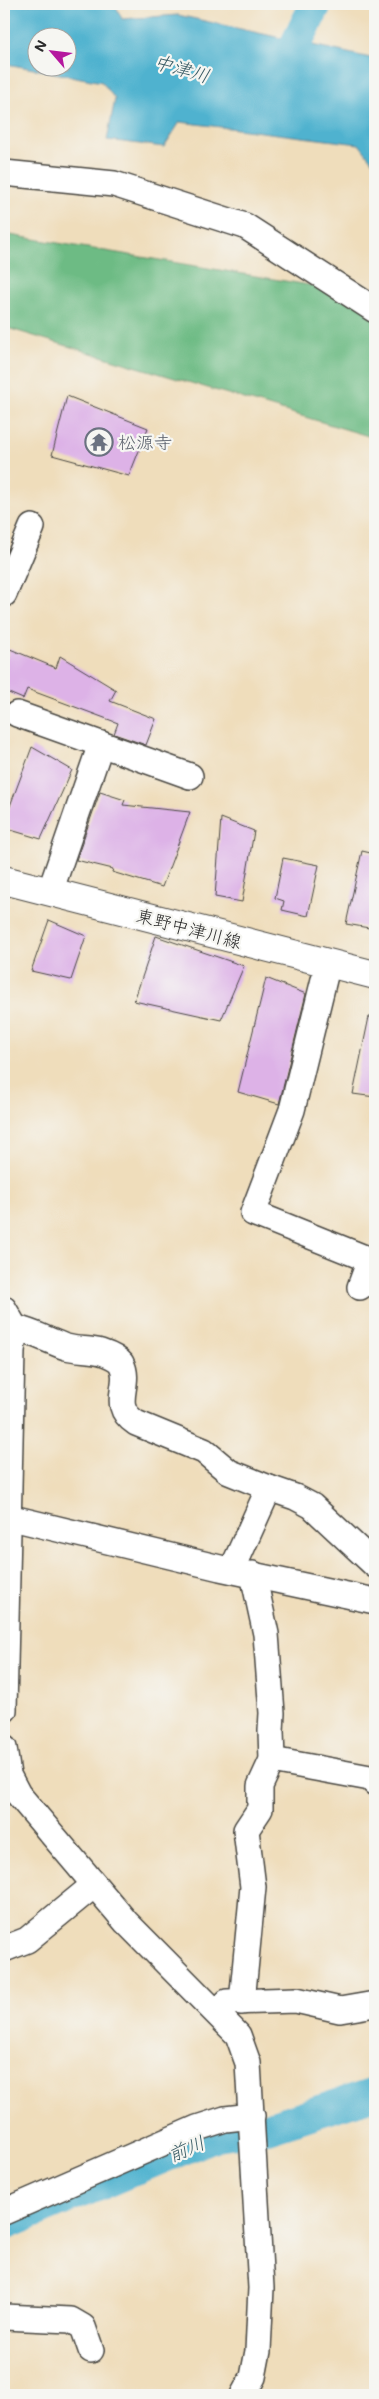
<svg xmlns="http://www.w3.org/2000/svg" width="379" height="2399" viewBox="0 0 379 2399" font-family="Mali,'Klee One',sans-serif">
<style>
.forest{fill:#6dbb84;stroke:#4c7358}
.water{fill:#50b2cf;stroke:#3e6e7d;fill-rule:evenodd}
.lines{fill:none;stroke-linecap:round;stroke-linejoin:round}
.river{stroke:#50b2cf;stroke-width:32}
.building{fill:#ddb2e7}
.minor-casing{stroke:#484641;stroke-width:28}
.major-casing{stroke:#484641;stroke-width:30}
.minor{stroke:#fff;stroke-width:25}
.major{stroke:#fff;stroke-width:28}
.labels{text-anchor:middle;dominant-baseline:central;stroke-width:4.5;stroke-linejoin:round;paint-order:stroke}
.worship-label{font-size:18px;fill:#5b616d;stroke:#f6f6f2;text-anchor:start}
.street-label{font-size:18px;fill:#2b2b2b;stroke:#f6f6f2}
.water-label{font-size:19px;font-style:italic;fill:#385a64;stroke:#f6f6f2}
</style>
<rect width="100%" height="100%" fill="#f6f6f2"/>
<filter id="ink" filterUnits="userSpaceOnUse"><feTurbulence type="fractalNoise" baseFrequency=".02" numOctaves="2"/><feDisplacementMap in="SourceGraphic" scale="10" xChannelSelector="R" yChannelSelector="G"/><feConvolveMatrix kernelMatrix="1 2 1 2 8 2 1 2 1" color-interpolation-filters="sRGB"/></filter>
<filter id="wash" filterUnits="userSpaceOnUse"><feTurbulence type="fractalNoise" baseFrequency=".0096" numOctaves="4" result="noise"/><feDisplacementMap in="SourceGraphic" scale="20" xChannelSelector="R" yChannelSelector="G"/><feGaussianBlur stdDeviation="1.12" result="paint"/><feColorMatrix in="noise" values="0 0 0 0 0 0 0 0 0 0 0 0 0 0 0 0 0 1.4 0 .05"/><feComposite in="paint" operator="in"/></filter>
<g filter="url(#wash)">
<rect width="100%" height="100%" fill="#efddbb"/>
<path class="forest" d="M 4,234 L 375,296 L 375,438 L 4,327 Z"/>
<path class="water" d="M 4,4 L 115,4 L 122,19 L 178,15 L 375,59 L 375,165 L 359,144 L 180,122 L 164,147 L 107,140 L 115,99 L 102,82 L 7,64 L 4,65 ZM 38,38 L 68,38 L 68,68 L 38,68 Z"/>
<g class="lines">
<g class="river">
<path d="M 278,80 L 316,4"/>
<path d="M 4,2225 L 216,2135 L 267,2128 L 375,2093"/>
</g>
</g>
<g id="blocks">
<g class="building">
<path d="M 67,396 L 148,428 L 129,476 L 52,455 Z"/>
<path d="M 10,649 L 56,668 L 60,656 L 116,690 L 110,701 L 156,719 L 146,745 L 114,734 L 118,723 L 27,689 L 23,699 L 4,691 L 4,664 Z"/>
<path d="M 32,747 L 72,770 L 41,839 L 4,828 L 4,822 Z"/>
<path d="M 100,792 L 125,800 L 123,805 L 190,812 L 162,887 L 112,872 L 113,869 L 76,860 Z"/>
<path d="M 221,818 L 254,831 L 242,902 L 215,897 Z"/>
<path d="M 362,851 L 375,854 L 375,929 L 346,924 Z"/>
<path d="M 283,858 L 319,865 L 308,916 L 282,910 L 284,901 L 275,898 Z"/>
<path d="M 49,920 L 86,936 L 71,980 L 31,971 Z"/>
<path d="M 156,936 L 244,966 L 221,1020 L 134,1001 Z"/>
<path d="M 266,978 L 306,994 L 279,1104 L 238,1092 Z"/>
<path d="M 369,1017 L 375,1017 L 375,1097 L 353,1094 Z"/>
</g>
</g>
</g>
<g filter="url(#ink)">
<use href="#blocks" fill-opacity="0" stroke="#484641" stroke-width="1"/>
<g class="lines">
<g class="minor-casing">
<g id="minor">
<path d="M 4,173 L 114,184 L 245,226 L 375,310"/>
<path d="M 4,594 L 32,527"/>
<path d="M 17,714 L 190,776"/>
<path d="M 50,892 L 101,744"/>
<path d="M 328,963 L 292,1110 L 253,1213 L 370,1260 L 360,1287"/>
<path d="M 4,1309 L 15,1328 L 12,1351 L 4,1710"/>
<path d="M 15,1328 C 33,1332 49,1341 66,1347 C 78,1350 90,1349 101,1352 C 107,1354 117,1358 121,1363 C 133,1385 108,1404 136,1423 L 204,1451 L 229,1472 L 269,1488"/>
<path d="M 4,1516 L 220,1568 L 375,1601"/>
<path d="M 232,1570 L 269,1488 L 295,1497 L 312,1506 L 375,1565"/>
<path d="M 4,1748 L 8,1775 L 18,1794 L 126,1922 L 238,2035 L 248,2063 L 261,2288 L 258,2351 L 253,2377 L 243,2395"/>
<path d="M 272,1760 L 370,1778 L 375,1783"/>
<path d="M 4,1949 L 27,1940 L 94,1885"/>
<path d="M 227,2002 L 296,2000 L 340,2010 L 375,2004"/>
<path d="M 242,2002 L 253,1887 L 246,1830 L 260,1809 L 260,1786 L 272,1760 L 271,1731 L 272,1713 L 266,1634 L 253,1574"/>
<path d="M 4,2212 L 197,2128 L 225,2119 L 252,2116"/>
<path d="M 4,2317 L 71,2320 L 83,2327 L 91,2350"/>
</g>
</g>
<g class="major-casing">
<path id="major" d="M 4,880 L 375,975"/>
</g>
<use href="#minor" class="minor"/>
<use href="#major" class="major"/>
</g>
</g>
<defs>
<g id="temple-ring" transform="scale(1.4375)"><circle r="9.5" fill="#f6f6f2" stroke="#6b7280" stroke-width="1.5"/><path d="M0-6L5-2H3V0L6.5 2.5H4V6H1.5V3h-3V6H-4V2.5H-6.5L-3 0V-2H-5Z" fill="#6b7280"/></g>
</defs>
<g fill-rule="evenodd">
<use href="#temple-ring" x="99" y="442"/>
</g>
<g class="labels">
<g class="worship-label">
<text x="118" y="442">松源寺</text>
</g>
<g class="street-label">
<text transform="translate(189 928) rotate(15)">東野中津川線</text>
</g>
<g class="water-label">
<text transform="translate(182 68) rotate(16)">中津川</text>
<text transform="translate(186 2148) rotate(-23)">前川</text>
</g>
</g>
<rect width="379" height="2399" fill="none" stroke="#f6f6f2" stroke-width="20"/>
<g transform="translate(52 52) rotate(298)"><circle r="24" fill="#f6f6f2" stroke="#a5a5a2"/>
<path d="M0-4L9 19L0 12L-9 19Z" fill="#b5179e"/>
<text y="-8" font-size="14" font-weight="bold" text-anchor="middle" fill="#2b2b2b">N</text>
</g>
</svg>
